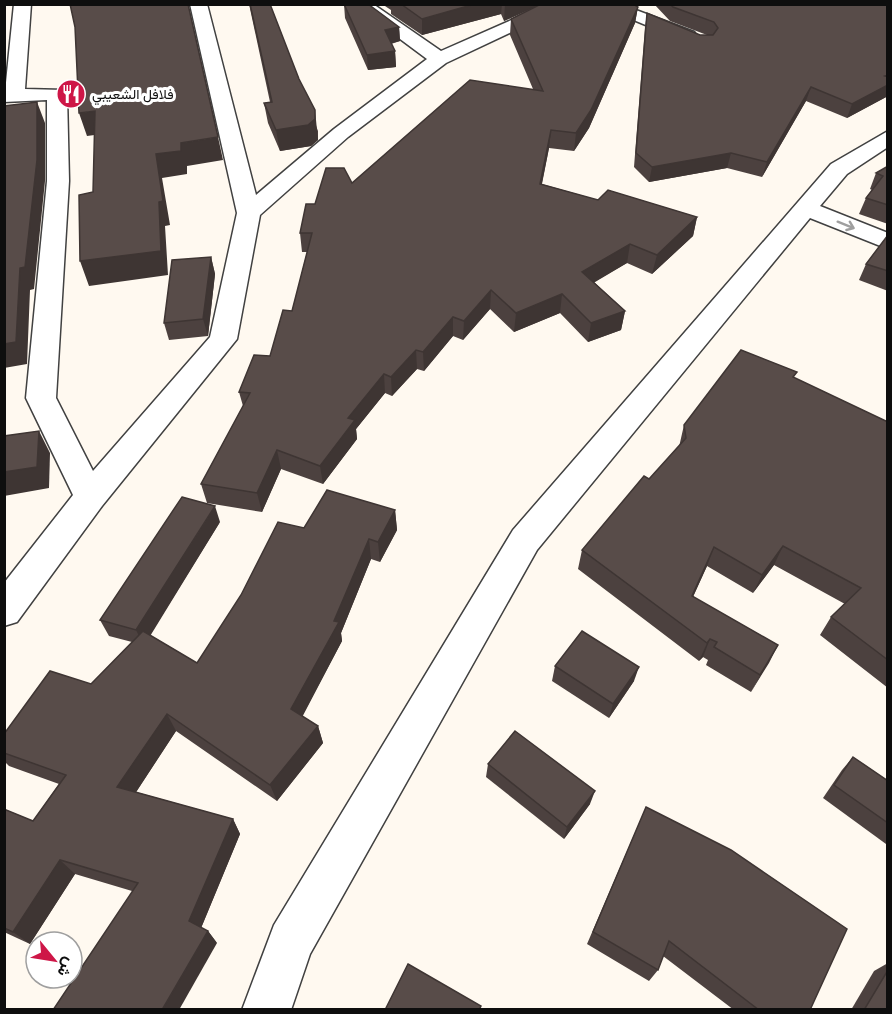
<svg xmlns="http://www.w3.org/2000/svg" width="892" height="1014" viewBox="0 0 892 1014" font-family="'Roboto Serif',Vazirmatn,serif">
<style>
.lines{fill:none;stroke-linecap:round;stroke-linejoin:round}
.minor-casing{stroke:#414141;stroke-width:3}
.minor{fill:#fff;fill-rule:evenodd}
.wall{fill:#4c413f}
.shaded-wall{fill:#3e3533}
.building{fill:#584c49;stroke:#3e3533;stroke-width:1.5}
.oneway{stroke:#9f9f9f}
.labels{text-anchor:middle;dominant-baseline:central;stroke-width:6;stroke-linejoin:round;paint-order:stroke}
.far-poi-label{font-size:14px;fill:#0e0e0e;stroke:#fff;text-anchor:start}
</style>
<rect width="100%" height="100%" fill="#fff9f0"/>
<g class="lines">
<g class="minor-casing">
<g id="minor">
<path d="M 14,4 L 31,4 L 25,89 L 64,90 L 67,94 L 69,181 L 56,398 L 93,471 L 210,337 L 237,213 L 190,4 L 207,4 L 256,195 L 334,129 L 427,59 L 353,4 L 373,4 L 441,51 L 548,4 L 571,4 L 446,63 L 348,137 L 260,215 L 237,339 L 102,506 L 17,622 L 4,626 L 4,583 L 73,495 L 26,398 L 47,181 L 47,100 L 4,102 Z"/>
<path d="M 595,4 L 620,4 L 694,32 L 697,36 L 694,40 L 682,40 Z"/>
<path d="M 888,131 L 888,147 L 847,174 L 820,206 L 888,233 L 888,249 L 810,218 L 537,550 L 310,954 L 291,1010 L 242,1010 L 274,925 L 513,530 L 831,164 Z"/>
</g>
</g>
<use href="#minor" class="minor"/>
</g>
<g class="wall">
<path d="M 249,4 L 270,4 L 318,131 L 318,140 L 311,146 L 280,151 L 268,123 L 264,103 L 270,102 Z"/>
<path d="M 344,4 L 399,27 L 400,41 L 391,44 L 395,51 L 396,67 L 368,70 L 345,18 Z"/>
<path d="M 382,4 L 633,4 L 638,7 L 635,23 L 589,128 L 574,151 L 549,148 L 542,184 L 598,200 L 697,217 L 693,236 L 652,274 L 627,263 L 594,282 L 625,311 L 621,330 L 588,342 L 560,313 L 514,332 L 490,309 L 463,340 L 453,336 L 424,371 L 417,369 L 392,396 L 385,393 L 356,429 L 357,439 L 323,484 L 281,469 L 262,512 L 207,503 L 201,484 L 243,406 L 239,392 L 270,356 L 292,311 L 307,252 L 302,252 L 300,233 L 315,204 L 352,183 L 533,89 L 510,35 L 511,19 L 540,5 L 504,21 L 501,14 L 422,35 L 391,14 L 391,10 Z"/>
<path d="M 654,4 L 888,4 L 888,96 L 847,118 L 806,101 L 762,177 L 727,168 L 649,182 L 634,167 L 645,27 L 647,13 L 700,35 L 707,35 L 670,21 Z"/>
<path d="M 888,166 L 888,224 L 859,214 L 866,198 L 872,190 L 870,189 L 876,173 Z"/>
<path d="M 888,235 L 888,291 L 859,280 L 866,264 Z"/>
<path d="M 211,257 L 215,274 L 208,336 L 169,340 L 164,323 Z"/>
<path d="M 795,378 L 888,422 L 888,688 L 820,635 L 831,617 L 845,604 L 774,565 L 753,593 L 707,566 L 693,597 L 778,645 L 751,692 L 706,665 L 708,660 L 703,657 L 699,661 L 578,569 L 582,550 L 649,479 L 679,447 L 684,425 Z"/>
<path d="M 395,510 L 397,530 L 380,562 L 371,559 L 341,633 L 342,641 L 302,716 L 318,726 L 323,743 L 277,801 L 176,731 L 136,792 L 233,819 L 240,834 L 201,928 L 208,931 L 217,943 L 132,891 L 75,874 L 30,944 L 4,932 L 4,809 L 33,821 L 59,784 L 9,766 L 4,761 L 4,734 L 91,684 L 132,642 L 109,636 L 100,620 L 220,522 L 150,635 L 197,663 L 304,528 Z"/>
<path d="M 555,666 L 634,681 L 609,718 L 552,681 Z"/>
<path d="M 853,757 L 888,781 L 888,842 L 886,844 L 823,798 L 842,770 Z"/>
<path d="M 488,764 L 590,804 L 564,839 L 486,777 Z"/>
<path d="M 646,807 L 810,1010 L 734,1010 L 663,956 L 658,970 L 649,981 L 587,944 Z"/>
<path d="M 888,963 L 888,1010 L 851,1010 L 874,971 Z"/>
</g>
<g class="shaded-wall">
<path d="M 475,4 L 502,4 L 501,14 L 422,35 L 422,19 Z"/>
<path d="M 505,4 L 541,4 L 504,21 Z"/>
<path d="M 638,7 L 635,23 L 589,128 L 574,151 L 576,133 Z"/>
<path d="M 399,27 L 400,41 L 385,45 L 385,30 Z"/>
<path d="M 395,51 L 396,67 L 368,70 L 367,55 Z"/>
<path d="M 888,75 L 888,96 L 847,118 L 852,104 L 885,76 Z"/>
<path d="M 811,87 L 806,101 L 762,177 L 767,162 Z"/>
<path d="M 37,102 L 45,123 L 45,181 L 34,289 L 30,290 L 27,364 L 4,368 L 4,344 Z"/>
<path d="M 315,110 L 318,140 L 311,146 L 280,151 L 276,130 Z"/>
<path d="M 95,111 L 102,134 L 87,136 L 79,113 Z"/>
<path d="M 551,130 L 549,148 L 538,202 L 540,184 Z"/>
<path d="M 218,137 L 223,160 L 187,166 L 187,174 L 162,178 L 170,225 L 165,226 L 168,275 L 89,286 L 80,261 L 156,154 L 181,143 Z"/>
<path d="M 731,153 L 727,168 L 649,182 L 652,167 Z"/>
<path d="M 697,217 L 693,236 L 652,274 L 657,255 Z"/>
<path d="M 630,244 L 627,263 L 580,291 L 582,272 Z"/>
<path d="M 211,257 L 215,274 L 208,336 L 203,319 Z"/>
<path d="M 491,290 L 490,309 L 463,340 L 464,321 Z"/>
<path d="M 562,294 L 560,313 L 514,332 L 516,313 Z"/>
<path d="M 625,311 L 621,330 L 588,342 L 591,323 Z"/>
<path d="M 453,317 L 453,336 L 424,371 L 423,352 Z"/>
<path d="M 416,350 L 417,369 L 392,396 L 391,377 Z"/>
<path d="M 384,374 L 385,393 L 356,429 L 357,439 L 323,484 L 320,466 L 348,418 Z"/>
<path d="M 39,431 L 50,453 L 49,488 L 4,496 L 4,472 Z"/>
<path d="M 277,450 L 281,469 L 262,512 L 257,493 Z"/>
<path d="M 215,506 L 220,522 L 144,646 L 136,630 Z"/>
<path d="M 395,510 L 397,530 L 380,562 L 378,542 Z"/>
<path d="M 369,539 L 371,559 L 341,633 L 342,641 L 297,727 L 291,709 L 334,621 Z"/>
<path d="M 783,546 L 774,565 L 753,593 L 762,575 Z"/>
<path d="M 714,547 L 707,566 L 685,614 L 692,596 Z"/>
<path d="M 710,639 L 703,657 L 699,661 L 707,643 Z"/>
<path d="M 778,645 L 769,663 L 751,692 L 760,675 Z"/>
<path d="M 639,667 L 634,681 L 609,718 L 613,704 Z"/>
<path d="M 167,714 L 176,731 L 129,803 L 117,787 Z"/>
<path d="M 318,726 L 323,743 L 277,801 L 270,785 Z"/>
<path d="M 595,791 L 590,804 L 564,839 L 567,827 Z"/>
<path d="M 233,819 L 240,834 L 199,933 L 189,921 Z"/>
<path d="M 60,860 L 75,874 L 30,944 L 13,932 Z"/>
<path d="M 208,931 L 217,943 L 179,1010 L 162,1010 Z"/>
</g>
<g class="building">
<path d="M 70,4 L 188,4 L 218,137 L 181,143 L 181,151 L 156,154 L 163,201 L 159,202 L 161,251 L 80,261 L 79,195 L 93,192 L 95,111 L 79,113 L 75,27 Z"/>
<path d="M 250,4 L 270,4 L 299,79 L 315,110 L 315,119 L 308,125 L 276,130 L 264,103 L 272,102 Z"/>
<path d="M 344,4 L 368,4 L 399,27 L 385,30 L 395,51 L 367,55 Z"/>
<path d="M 401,4 L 475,4 L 422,19 Z"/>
<path d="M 541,4 L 633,4 L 638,7 L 591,110 L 576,133 L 551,130 L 540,184 L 598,200 L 608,190 L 697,217 L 657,255 L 630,244 L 582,272 L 625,311 L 591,323 L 562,294 L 516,313 L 491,290 L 464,321 L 453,317 L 423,352 L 416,350 L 391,377 L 384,374 L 348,418 L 355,420 L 320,466 L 277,450 L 257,493 L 201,484 L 250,393 L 239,392 L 254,355 L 270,356 L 283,310 L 292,311 L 312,233 L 300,233 L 306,204 L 315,204 L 326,168 L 344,168 L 352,183 L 470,80 L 543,91 L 511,19 Z"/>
<path d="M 670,4 L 888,4 L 888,75 L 885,76 L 888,77 L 888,85 L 852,104 L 811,87 L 767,162 L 731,153 L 652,167 L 636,153 L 647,13 L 700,35 L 713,35 L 718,28 L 714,22 L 673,7 Z"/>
<path d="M 37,102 L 37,160 L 25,267 L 20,268 L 16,342 L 4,344 L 4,106 Z"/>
<path d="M 888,166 L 888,205 L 866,198 L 883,176 L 876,173 Z"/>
<path d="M 888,235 L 888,271 L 866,264 Z"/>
<path d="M 211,257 L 203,319 L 164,323 L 172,260 Z"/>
<path d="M 741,350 L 797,372 L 793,377 L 888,422 L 888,660 L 831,617 L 861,588 L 783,546 L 762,575 L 714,547 L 692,596 L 778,645 L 760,675 L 714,647 L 717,642 L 710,639 L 707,643 L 582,550 L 644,476 L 649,479 L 686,438 L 684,425 Z"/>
<path d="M 39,431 L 37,467 L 4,472 L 4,436 Z"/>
<path d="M 327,490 L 395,510 L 378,542 L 369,539 L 334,621 L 339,622 L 291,709 L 318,726 L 270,785 L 167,714 L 117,787 L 233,819 L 189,921 L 208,931 L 162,1010 L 53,1010 L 138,883 L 60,860 L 13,932 L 4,928 L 4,809 L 33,821 L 66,775 L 4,753 L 4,734 L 50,671 L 91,684 L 143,631 L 197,663 L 241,595 L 278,522 L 304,528 Z"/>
<path d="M 182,497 L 215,506 L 136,630 L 100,620 Z"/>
<path d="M 582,631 L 639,667 L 613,704 L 555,666 Z"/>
<path d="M 515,731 L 595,791 L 567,827 L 488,764 Z"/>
<path d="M 853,757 L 888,781 L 888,823 L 834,785 Z"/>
<path d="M 646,807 L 731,850 L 847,929 L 810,1010 L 759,1010 L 669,941 L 658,970 L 593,932 Z"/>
<path d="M 408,964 L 481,1006 L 479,1010 L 385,1010 Z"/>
<path d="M 888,970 L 888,1010 L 864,1010 Z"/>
</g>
<defs><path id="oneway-shaft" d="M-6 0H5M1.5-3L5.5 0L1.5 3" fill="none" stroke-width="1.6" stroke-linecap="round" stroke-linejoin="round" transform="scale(1.5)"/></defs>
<use class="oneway" href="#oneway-shaft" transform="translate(846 225) rotate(22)"/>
<defs>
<g id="restaurant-disc" transform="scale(1.5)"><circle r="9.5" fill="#ce1647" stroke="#fff"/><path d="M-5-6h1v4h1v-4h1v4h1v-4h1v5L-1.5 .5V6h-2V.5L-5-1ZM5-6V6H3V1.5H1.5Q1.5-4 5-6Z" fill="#fff"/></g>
</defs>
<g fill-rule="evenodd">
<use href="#restaurant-disc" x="71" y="94"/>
</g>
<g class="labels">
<g class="far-poi-label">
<text x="92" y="94">فلافل الشعيبي</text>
</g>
</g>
<rect width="892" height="1014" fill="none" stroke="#0e0e0e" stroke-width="12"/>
<g transform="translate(54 960) rotate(120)"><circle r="28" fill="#ffffff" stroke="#9f9f9f" stroke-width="1.5"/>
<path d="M0-4.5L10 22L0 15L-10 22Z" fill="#ce1647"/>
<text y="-9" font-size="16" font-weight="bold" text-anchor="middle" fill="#0e0e0e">ش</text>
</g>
</svg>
